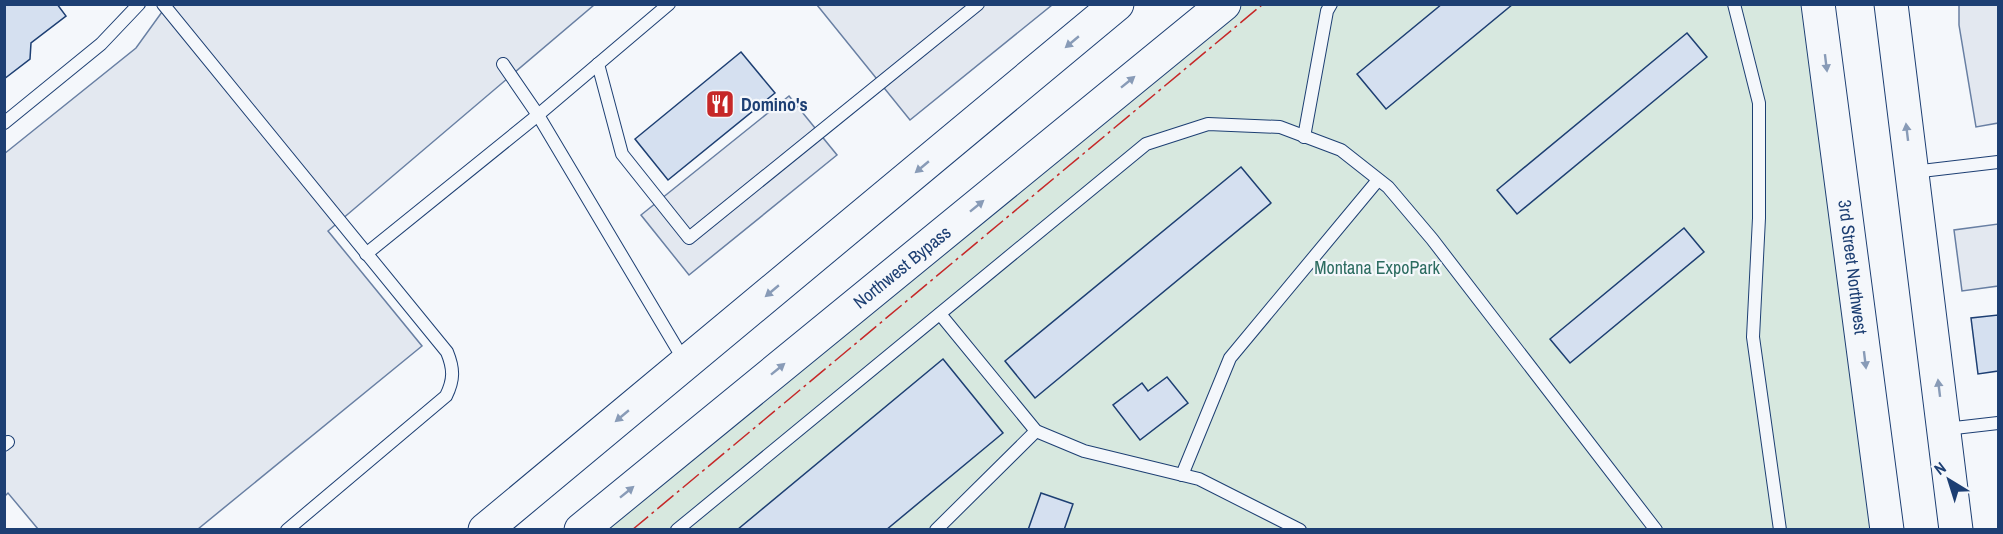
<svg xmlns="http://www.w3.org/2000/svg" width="2003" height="534" viewBox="0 0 2003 534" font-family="'Archivo Narrow',sans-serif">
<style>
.green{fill:#d7e8df;stroke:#687fa3;stroke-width:1.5}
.parking{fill:#e3e8f0;stroke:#687fa3;stroke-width:1.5}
.building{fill:#d5e0f0;stroke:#1d3f73;stroke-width:1.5}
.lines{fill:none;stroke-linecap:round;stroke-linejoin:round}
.service-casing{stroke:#1d3f73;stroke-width:14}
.secondary-casing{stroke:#1d3f73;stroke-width:35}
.trunk-casing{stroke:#1d3f73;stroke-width:35}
.service{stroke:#f4f7fb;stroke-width:12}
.secondary{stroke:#f4f7fb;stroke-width:33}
.trunk{stroke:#f4f7fb;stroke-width:33}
.power{stroke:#c62828;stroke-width:1.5;stroke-dasharray:21 4.5 3 4.5;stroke-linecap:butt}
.oneway{fill:#889bb7}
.labels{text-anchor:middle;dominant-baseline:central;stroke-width:4.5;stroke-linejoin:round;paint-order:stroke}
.poi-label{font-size:18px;font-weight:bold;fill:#1d3f73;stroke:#f4f7fb;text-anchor:start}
.street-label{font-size:18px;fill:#1d3f73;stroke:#f4f7fb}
.park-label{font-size:18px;fill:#2c6c60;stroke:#f4f7fb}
</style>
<rect width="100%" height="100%" fill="#f4f7fb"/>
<path class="green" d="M 1224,5 L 1818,5 L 1886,529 L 582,530 Z"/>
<g class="parking">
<path d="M 167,5 L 594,5 L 328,231 L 422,346 L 198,529 L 38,529 L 8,493 L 5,496 L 4,154 L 136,48 Z"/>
<path d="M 817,5 L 1052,5 L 910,120 Z"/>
<path d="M 1959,5 L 1998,5 L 1998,123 L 1976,127 L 1959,25 Z"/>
<path d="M 789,96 L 837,155 L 689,275 L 641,215 Z"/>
<path d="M 1998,224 L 1998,286 L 1962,291 L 1954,230 Z"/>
</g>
<g class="building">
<path d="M 4,4 L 57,4 L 66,16 L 31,43 L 30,59 L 4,79 Z"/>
<path d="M 1442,4 L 1513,4 L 1386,109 L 1357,74 Z"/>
<path d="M 1687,33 L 1707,57 L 1517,214 L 1497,190 Z"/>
<path d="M 741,52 L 775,93 L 668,180 L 635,139 Z"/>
<path d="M 1241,167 L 1271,203 L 1035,398 L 1005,361 Z"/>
<path d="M 1684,228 L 1704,252 L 1570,363 L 1550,339 Z"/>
<path d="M 1998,315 L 1998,371 L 1978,374 L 1971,318 Z"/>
<path d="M 943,359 L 1003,433 L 886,530 L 737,530 Z"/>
<path d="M 1167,377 L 1188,403 L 1140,440 L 1113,405 L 1142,383 L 1148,391 Z"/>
<path d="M 1041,493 L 1073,504 L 1064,530 L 1028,530 Z"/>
</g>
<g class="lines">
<g class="service-casing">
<g id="service">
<path d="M 163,4 L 447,352 C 454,369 454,380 446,396 L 287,530"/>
<path d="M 1734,4 L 1759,103 L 1759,218 L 1753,337 L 1780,530"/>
<path d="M 503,64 L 538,115 L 685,362"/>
<path d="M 598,64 L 622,154 L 689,238 L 978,4"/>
<path d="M 4,123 L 101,44 L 139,4"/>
<path d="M 1304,137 L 1327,11 L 1331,4"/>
<path d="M 1913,172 L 1998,162"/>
<path d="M 366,254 L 538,115 L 669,4"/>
<path d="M 940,314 L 1036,431 L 1084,451 L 1199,479 L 1300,530"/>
<path d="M 1946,429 L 1998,423"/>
<path d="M 4,445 L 8,442"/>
<path d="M 1182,475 L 1230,358 L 1378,180"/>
<path d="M 677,530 L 1146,144 L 1208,124 L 1280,127 L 1341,150 L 1388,187 L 1432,239 L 1656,530"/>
<path d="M 936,530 L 1036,431"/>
</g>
</g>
<g class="secondary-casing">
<g id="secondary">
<path d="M 485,530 L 1117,4"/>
<path d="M 581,530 L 1224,4"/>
</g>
</g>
<g class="trunk-casing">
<g id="trunk">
<path d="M 1818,4 L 1887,530"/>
<path d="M 1891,4 L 1956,530"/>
</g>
</g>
<use href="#service" class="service"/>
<use href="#secondary" class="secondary"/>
<use href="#trunk" class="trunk"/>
<path class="power" d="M 632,530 L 1263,4"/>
</g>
<defs><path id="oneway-solid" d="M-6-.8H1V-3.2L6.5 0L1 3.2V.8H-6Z" transform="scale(1.5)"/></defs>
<g class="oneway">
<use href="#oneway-solid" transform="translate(1072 42) rotate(140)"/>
<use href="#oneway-solid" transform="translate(1826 63) rotate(83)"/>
<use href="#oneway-solid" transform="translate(1128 82) rotate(-39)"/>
<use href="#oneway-solid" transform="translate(1907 132) rotate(-97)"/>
<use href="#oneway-solid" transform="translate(922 167) rotate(140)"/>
<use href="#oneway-solid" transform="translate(977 206) rotate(-39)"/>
<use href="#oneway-solid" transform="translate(772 291) rotate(140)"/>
<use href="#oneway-solid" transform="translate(1865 360) rotate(83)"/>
<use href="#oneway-solid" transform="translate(778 369) rotate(-39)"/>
<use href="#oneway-solid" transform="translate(1939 388) rotate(-97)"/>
<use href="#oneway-solid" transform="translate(622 416) rotate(140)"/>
<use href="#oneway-solid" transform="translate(627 492) rotate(-39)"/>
</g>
<defs>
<g id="restaurant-square" transform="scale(1.5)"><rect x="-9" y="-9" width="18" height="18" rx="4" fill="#c62828" stroke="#f4f7fb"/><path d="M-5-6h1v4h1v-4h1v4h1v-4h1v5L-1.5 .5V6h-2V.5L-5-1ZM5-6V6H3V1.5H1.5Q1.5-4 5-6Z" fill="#fff"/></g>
</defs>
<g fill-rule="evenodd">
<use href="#restaurant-square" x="720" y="104"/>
</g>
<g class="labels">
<g class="poi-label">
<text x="741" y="104">Domino's</text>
</g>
<g class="street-label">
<text transform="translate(902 267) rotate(-39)">Northwest Bypass</text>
<text transform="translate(1853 267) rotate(83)">3rd Street Northwest</text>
</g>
<g class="park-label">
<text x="1377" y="267">Montana ExpoPark</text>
</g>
</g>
<rect width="2003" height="534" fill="none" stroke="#1d3f73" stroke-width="12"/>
<g transform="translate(1949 480) rotate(322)" stroke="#f4f7fb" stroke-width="4.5" paint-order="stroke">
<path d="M0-4.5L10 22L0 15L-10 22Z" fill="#1d3f73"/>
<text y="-9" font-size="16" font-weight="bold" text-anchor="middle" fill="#1d3f73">N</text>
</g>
</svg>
